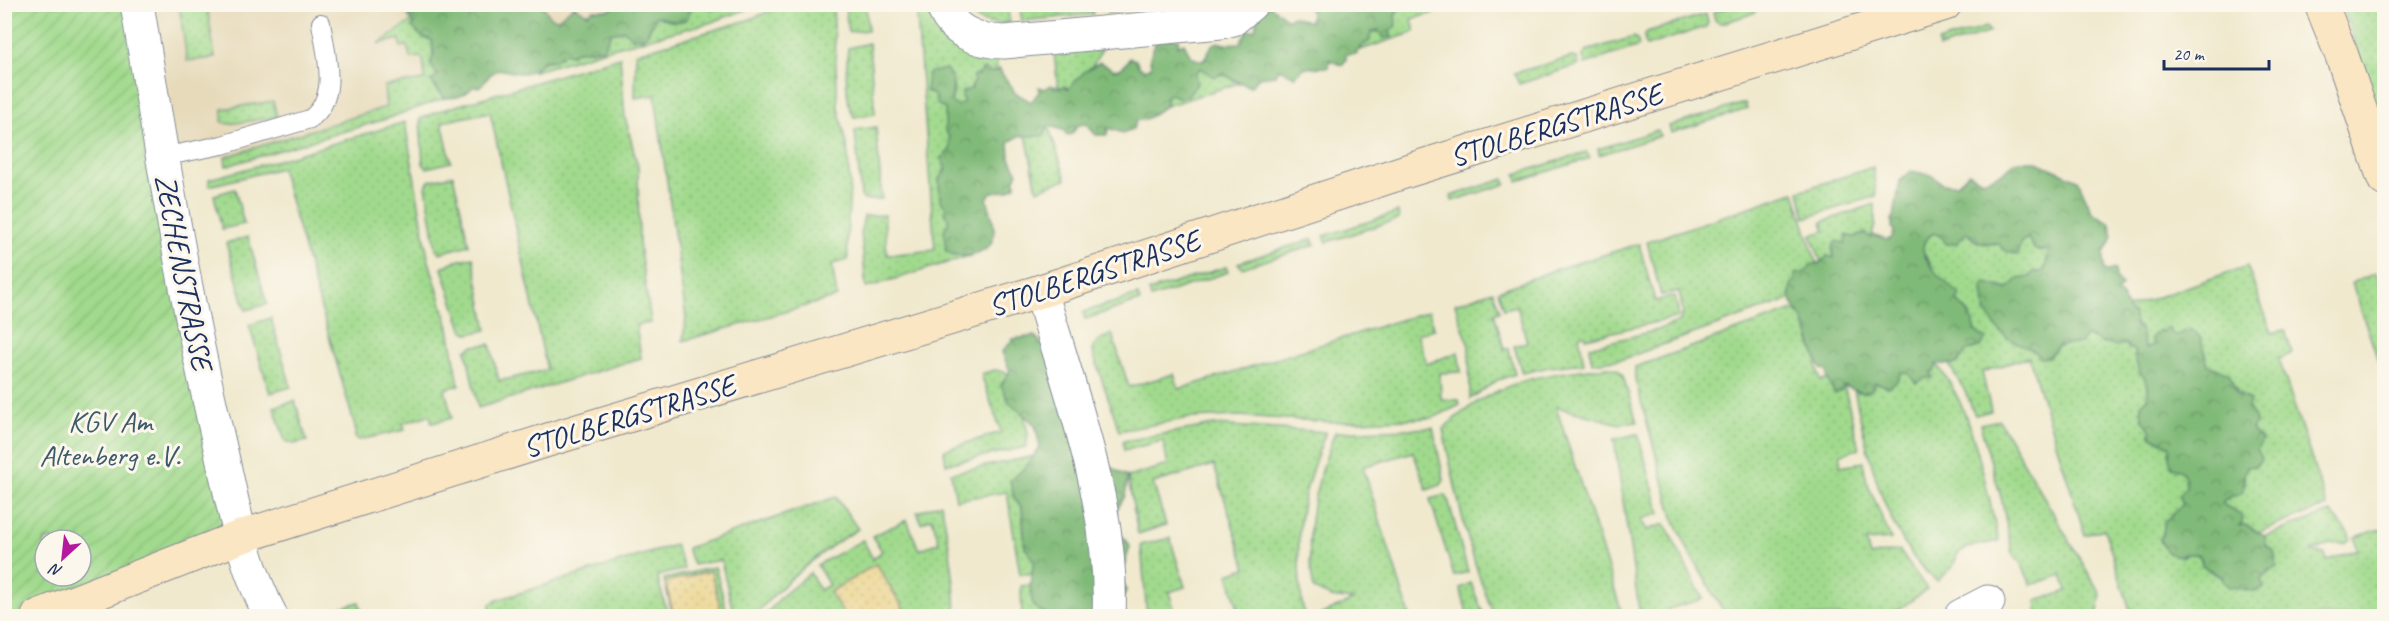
<svg xmlns="http://www.w3.org/2000/svg" width="2389" height="621" viewBox="0 0 2389 621" font-family="Caveat,sans-serif">
<style>
.built{fill:#e6daba}
.grass{fill:url(#grass-dots);stroke:#5e8476;stroke-width:1.5}
.forest{fill:url(#forest-crowns);stroke:#4e746b;stroke-width:1.5}
.sand{fill:url(#sand-dots);stroke:#84847e;stroke-width:1.5}
.garden{fill:url(#garden-furrows);stroke:#5e8476;stroke-width:1.5;fill-rule:evenodd}
.lines{fill:none;stroke-linecap:round;stroke-linejoin:round}
.lane-casing{stroke:#868c96;stroke-width:20}
.street-casing{stroke:#868c96;stroke-width:35}
.secondary-casing{stroke:#868c96;stroke-width:35}
.lane{stroke:#fff;stroke-width:18}
.street{stroke:#fff;stroke-width:33}
.secondary{stroke:#fbe6c3;stroke-width:33}
.labels{text-anchor:middle;dominant-baseline:central;stroke-width:6;stroke-linejoin:round;paint-order:stroke}
.street-label{font-size:30px;fill:#1b2f5e;stroke:#fbf7ec}
.park-label{font-size:30px;fill:#3c5a6a;stroke:#fbf7ec}
</style>
<defs>
<pattern id="grass-dots" width="8" height="8" patternUnits="userSpaceOnUse" patternTransform="scale(1.5)"><rect width="8" height="8" fill="#a1da8d"/><path d="M2 2h.1M6 6h.1" fill="none" stroke="#8abb7c" stroke-width="1.8" stroke-linecap="round"/></pattern>
<pattern id="forest-crowns" width="20" height="18" patternUnits="userSpaceOnUse" patternTransform="scale(1.5)"><rect width="20" height="18" fill="#80ba78"/><path d="M2 6a3 3 0 1 1 6 0M12 15a3 3 0 1 1 6 0" fill="none" stroke="#689866"/></pattern>
<pattern id="sand-dots" width="8" height="8" patternUnits="userSpaceOnUse" patternTransform="scale(1.5)"><rect width="8" height="8" fill="#eeda9e"/><path d="M2 2h.1M6 6h.1" fill="none" stroke="#ccbb8a" stroke-width="1.8" stroke-linecap="round"/></pattern>
<pattern id="garden-furrows" width="10" height="10" patternUnits="userSpaceOnUse" patternTransform="scale(1.5)"><rect width="10" height="10" fill="#a1da8d"/><path d="M-1 1l2-2M0 10L10 0M9 11l2-2" fill="none" stroke="#8abb7c"/></pattern>
</defs>
<rect width="100%" height="100%" fill="#fbf7ec"/>
<filter id="ink" filterUnits="userSpaceOnUse"><feTurbulence type="fractalNoise" baseFrequency=".0167" numOctaves="2"/><feDisplacementMap in="SourceGraphic" scale="12" xChannelSelector="R" yChannelSelector="G"/><feConvolveMatrix kernelMatrix="1 2 1 2 8 2 1 2 1" color-interpolation-filters="sRGB"/></filter>
<filter id="wash" filterUnits="userSpaceOnUse"><feTurbulence type="fractalNoise" baseFrequency=".008" numOctaves="4" result="noise"/><feDisplacementMap in="SourceGraphic" scale="24" xChannelSelector="R" yChannelSelector="G"/><feGaussianBlur stdDeviation="1.35" result="paint"/><feColorMatrix in="noise" values="0 0 0 0 0 0 0 0 0 0 0 0 0 0 0 0 0 1.4 0 .05"/><feComposite in="paint" operator="in"/></filter>
<g filter="url(#wash)">
<rect width="100%" height="100%" fill="#f0e9ce"/>
<path class="built" d="M 137,5 L 715,5 L 225,156 L 164,166 Z"/>
<g class="grass">
<path d="M 1179,4 L 1108,13 L 1107,5 L 1107,4 Z"/>
<path d="M 1456,4 L 1458,6 L 1412,19 L 1415,32 L 1360,50 C 1365,34 1374,29 1390,31 L 1395,19 L 1396,5 Z"/>
<path d="M 1753,4 L 1756,12 L 1724,23 L 1719,23 L 1715,20 L 1713,12 L 1735,5 Z"/>
<path d="M 179,5 L 207,5 L 215,58 L 187,61 Z"/>
<path d="M 692,5 L 707,5 L 712,10 L 740,5 L 759,5 L 709,23 L 616,47 L 532,72 L 543,61 L 555,60 L 564,53 L 570,55 L 576,51 L 603,49 L 611,33 L 624,30 L 628,34 L 638,36 L 649,32 L 652,21 L 656,16 C 669,20 674,25 687,19 Z"/>
<path d="M 784,5 L 833,5 L 838,107 L 847,145 L 850,185 L 847,240 L 848,260 L 832,264 L 837,297 L 683,341 L 686,318 L 655,95 L 635,98 L 636,53 L 748,20 Z"/>
<path d="M 845,5 L 866,5 L 868,30 L 848,32 Z"/>
<path d="M 916,5 L 923,5 C 925,9 929,11 931,15 C 952,50 958,47 996,56 L 997,70 L 974,82 L 963,103 L 957,107 L 951,102 L 954,91 L 952,77 L 934,95 C 937,99 944,105 945,110 C 952,132 953,162 939,179 L 940,200 L 947,207 L 948,225 L 944,230 L 953,255 L 972,255 L 866,288 L 861,231 L 864,216 L 884,215 L 887,255 L 935,250 Z"/>
<path d="M 961,5 L 1007,5 L 1010,23 C 990,26 973,21 961,5 Z"/>
<path d="M 1019,5 L 1092,5 L 1093,14 L 1022,21 Z"/>
<path d="M 2342,5 L 2384,5 L 2384,133 Z"/>
<path d="M 1706,14 L 1708,23 L 1706,27 L 1646,46 L 1644,37 L 1647,32 Z"/>
<path d="M 412,21 L 422,37 L 432,40 L 433,59 L 438,76 L 434,86 L 445,98 L 386,119 L 226,166 L 225,157 L 386,107 L 384,86 L 425,80 L 423,59 L 420,57 L 410,58 L 407,46 L 401,47 L 400,39 L 378,44 Z"/>
<path d="M 1986,27 L 1990,32 L 1939,48 L 1938,42 Z"/>
<path d="M 1634,37 L 1637,39 L 1639,46 L 1585,64 L 1583,56 L 1586,51 Z"/>
<path d="M 869,43 L 875,114 L 854,117 C 844,101 846,66 848,48 Z"/>
<path d="M 1102,49 L 1093,65 L 1068,89 L 1065,87 L 1058,88 L 1054,52 Z"/>
<path d="M 620,57 L 625,117 L 638,167 L 639,243 L 651,323 L 636,325 L 641,358 L 478,408 L 466,350 L 473,346 L 490,344 L 499,381 L 547,370 L 490,112 L 442,122 L 451,162 L 427,168 L 423,164 L 420,119 L 439,111 Z"/>
<path d="M 1572,57 L 1577,58 L 1579,65 L 1519,84 L 1514,73 Z"/>
<path d="M 1200,68 L 1214,77 L 1223,74 L 1239,83 L 1166,106 L 1166,96 Z"/>
<path d="M 273,101 L 277,117 L 229,124 L 222,122 L 223,109 Z"/>
<path d="M 1745,103 L 1747,109 L 1671,133 L 1669,126 Z"/>
<path d="M 405,122 L 428,258 L 449,328 L 459,385 L 445,389 L 452,418 L 432,423 L 430,415 L 426,416 L 403,423 L 405,430 L 359,440 L 355,437 L 355,427 L 281,168 L 209,186 L 209,179 L 282,159 Z"/>
<path d="M 1048,125 L 1066,179 L 1037,190 L 1026,135 L 1037,136 Z"/>
<path d="M 876,127 L 882,199 L 864,200 L 861,196 L 855,130 Z"/>
<path d="M 1658,130 L 1660,136 L 1599,155 L 1598,149 Z"/>
<path d="M 1586,152 L 1590,158 L 1518,181 L 1516,174 Z"/>
<path d="M 1873,167 L 1876,196 L 1805,218 L 1799,191 Z"/>
<path d="M 453,175 L 469,245 L 440,253 L 436,249 L 426,186 L 429,181 Z"/>
<path d="M 1504,179 L 1506,184 L 1452,201 L 1451,196 Z"/>
<path d="M 235,189 L 244,224 L 222,229 L 214,195 Z"/>
<path d="M 1794,192 L 1824,287 L 1623,359 L 1592,363 L 1589,347 L 1658,330 L 1680,321 L 1683,313 L 1679,291 L 1661,295 L 1647,242 Z"/>
<path d="M 1875,204 L 1875,225 L 1871,238 L 1865,233 L 1860,234 L 1834,253 L 1834,259 L 1828,256 L 1821,262 L 1811,235 L 1825,231 L 1822,222 Z"/>
<path d="M 1398,212 L 1399,219 L 1327,242 L 1324,236 Z"/>
<path d="M 1967,232 C 1970,237 1973,240 1978,242 C 1988,246 2019,243 2028,238 L 2040,249 L 2049,251 L 2045,270 C 2031,277 2019,278 2008,289 L 1986,283 L 1985,312 L 2012,340 L 2048,357 L 2058,346 L 2080,343 L 2085,337 L 2090,337 L 2104,344 C 2113,340 2125,344 2134,349 L 2139,372 C 2150,380 2152,396 2141,405 L 2142,418 L 2151,429 L 2150,435 L 2170,446 L 2169,458 L 2185,474 L 2186,488 L 2182,505 L 2164,522 L 2164,530 L 2160,540 L 2181,557 L 2188,553 L 2199,555 C 2202,560 2201,566 2205,568 C 2218,577 2233,583 2246,591 C 2253,585 2265,572 2272,570 L 2274,551 L 2266,545 L 2265,536 L 2331,512 L 2349,534 L 2350,539 L 2345,543 L 2329,544 L 2311,552 L 2325,554 L 2327,560 L 2358,550 L 2355,537 L 2384,528 L 2384,616 L 2132,616 L 2104,529 L 2085,535 L 2029,357 L 1982,372 L 1991,411 L 1975,415 L 1965,391 L 1948,363 L 1956,364 L 1968,350 L 1981,346 L 1968,312 L 1957,301 L 1960,294 C 1951,288 1939,281 1934,272 C 1933,269 1932,266 1930,263 C 1921,250 1918,242 1934,233 L 1942,237 L 1961,238 Z"/>
<path d="M 248,237 L 267,304 L 246,310 L 226,243 Z"/>
<path d="M 1312,239 L 1315,245 L 1242,268 L 1238,263 Z"/>
<path d="M 1639,244 L 1655,301 L 1675,296 L 1679,317 L 1586,338 L 1586,335 L 1579,336 L 1584,363 L 1549,367 L 1522,373 L 1514,346 L 1527,342 L 1517,306 L 1504,309 L 1498,291 L 1557,269 Z"/>
<path d="M 473,257 L 487,330 L 469,334 L 462,329 L 442,268 L 452,262 Z"/>
<path d="M 2247,266 L 2272,333 L 2285,330 L 2292,353 L 2279,359 L 2327,506 L 2259,532 L 2245,525 L 2236,527 L 2237,512 L 2222,505 L 2224,500 L 2232,496 L 2245,483 L 2244,474 L 2257,450 L 2252,428 L 2256,424 C 2255,415 2229,377 2221,371 C 2217,368 2213,368 2208,365 L 2200,337 L 2185,331 L 2178,336 L 2173,335 L 2168,328 L 2153,345 L 2145,350 C 2144,335 2135,321 2127,308 Z"/>
<path d="M 1226,267 L 1228,272 L 1151,298 L 1149,291 Z"/>
<path d="M 2376,273 L 2384,299 L 2384,375 L 2383,375 L 2352,283 Z"/>
<path d="M 1493,291 L 1500,311 L 1494,313 L 1504,349 L 1509,349 L 1515,374 L 1498,380 L 1470,399 L 1469,346 L 1455,304 Z"/>
<path d="M 1138,295 L 1140,301 L 1085,319 L 1083,312 Z"/>
<path d="M 1794,310 L 1802,317 L 1818,364 L 1816,365 L 1820,381 L 1827,379 L 1834,390 L 1844,386 L 1846,393 L 1859,449 L 1841,454 L 1840,466 L 1863,462 L 1867,482 L 1891,539 L 1866,541 L 1870,556 L 1899,550 L 1927,589 L 1898,610 L 1881,616 L 1726,616 L 1689,552 L 1673,517 L 1635,379 L 1635,367 C 1688,349 1741,328 1794,310 Z"/>
<path d="M 1429,311 L 1434,329 L 1417,334 L 1427,364 L 1458,352 L 1461,372 L 1440,373 L 1441,399 L 1459,400 L 1460,405 L 1433,418 L 1331,422 L 1240,416 L 1189,418 L 1119,431 C 1111,403 1100,377 1092,349 L 1099,340 L 1112,334 L 1129,387 L 1174,374 L 1179,389 Z"/>
<path d="M 271,318 L 291,387 L 270,393 L 249,325 Z"/>
<path d="M 1936,364 C 1974,408 1985,485 1999,541 L 1968,547 L 1958,553 L 1953,567 L 1937,581 C 1886,543 1866,448 1854,389 L 1859,392 L 1873,386 L 1873,382 L 1889,387 L 1897,380 L 1901,371 L 1908,373 L 1916,383 L 1935,370 Z"/>
<path d="M 1609,367 L 1618,370 L 1623,376 L 1637,422 L 1620,424 L 1556,407 L 1623,616 L 1494,616 C 1469,556 1456,493 1443,429 C 1493,381 1542,373 1609,367 Z"/>
<path d="M 995,370 L 1009,373 L 1002,385 L 1009,402 L 1024,414 L 1028,434 L 1026,447 L 946,464 L 944,450 L 1001,432 L 981,374 Z"/>
<path d="M 295,401 L 307,441 L 294,444 L 285,441 L 274,407 Z"/>
<path d="M 1999,420 L 2101,595 L 2097,616 L 2038,616 L 2036,601 L 2067,591 L 2062,575 L 2031,585 L 2022,565 L 2012,553 L 2002,501 L 1980,424 Z"/>
<path d="M 1214,425 L 1326,432 C 1316,457 1307,481 1302,508 C 1296,542 1299,583 1304,616 L 1240,616 L 1228,574 L 1246,568 L 1214,465 L 1153,483 L 1166,525 L 1138,534 L 1128,477 L 1168,465 L 1163,441 L 1124,450 L 1123,441 Z"/>
<path d="M 1433,428 L 1444,480 L 1441,485 L 1427,490 L 1413,452 L 1363,467 L 1410,616 L 1318,616 L 1353,600 L 1331,597 L 1314,589 C 1302,531 1315,486 1335,432 Z"/>
<path d="M 1638,434 L 1660,514 L 1641,519 L 1647,530 L 1665,524 L 1703,599 L 1668,609 L 1670,616 L 1640,616 L 1614,439 Z"/>
<path d="M 1035,456 L 1024,469 L 1010,480 L 1014,498 L 1022,507 L 1025,547 L 1034,561 L 1032,574 L 1020,574 L 1007,492 L 956,500 L 951,473 Z"/>
<path d="M 1445,495 L 1448,499 L 1468,572 L 1454,576 L 1430,499 Z"/>
<path d="M 836,497 L 858,529 C 818,553 785,581 754,616 L 734,616 L 721,560 L 693,565 L 687,548 Z"/>
<path d="M 941,503 C 949,541 955,577 956,616 L 764,616 L 782,596 L 810,573 L 820,590 L 829,585 L 817,565 L 863,540 L 873,559 L 882,551 L 872,536 L 907,520 L 919,550 L 939,542 L 932,518 L 921,523 L 917,512 Z"/>
<path d="M 1170,538 L 1185,587 L 1169,592 L 1176,616 L 1147,616 L 1141,545 Z"/>
<path d="M 675,545 L 685,569 L 657,576 L 668,616 L 490,616 L 490,604 L 497,600 Z"/>
<path d="M 715,567 L 728,616 L 673,616 L 664,579 Z"/>
<path d="M 1471,583 L 1484,616 L 1468,616 L 1460,588 Z"/>
<path d="M 1030,585 L 1033,606 L 1043,613 L 1053,616 L 1022,616 L 1021,586 Z"/>
<path d="M 359,602 L 363,616 L 328,616 L 326,612 Z"/>
</g>
<g class="forest">
<path d="M 1396,4 L 1399,9 L 1395,15 L 1396,26 L 1390,31 L 1392,37 L 1383,38 L 1378,30 L 1371,32 L 1369,42 L 1361,45 L 1356,54 L 1346,54 L 1346,60 L 1342,65 L 1329,60 L 1328,67 L 1304,68 L 1295,76 L 1279,69 L 1275,75 L 1259,77 L 1250,87 L 1223,74 L 1214,77 L 1200,68 L 1195,74 L 1197,84 L 1187,96 L 1180,98 L 1170,94 L 1166,96 L 1166,106 C 1155,110 1151,121 1137,120 L 1133,129 L 1123,133 L 1108,128 L 1107,135 L 1096,135 L 1086,124 L 1078,125 L 1072,134 L 1067,135 L 1063,130 L 1049,126 L 1043,136 L 1019,136 L 1009,142 L 1010,158 L 1018,173 L 1015,178 L 1015,186 L 1007,191 L 991,192 L 987,199 C 992,216 1000,235 987,249 C 980,250 978,254 973,255 C 966,257 952,255 946,251 L 944,230 L 948,224 L 948,218 L 944,212 L 946,207 L 940,200 L 939,179 L 946,170 L 941,158 L 950,150 L 949,136 L 945,131 L 945,109 L 937,104 L 934,95 L 926,91 L 928,73 L 946,69 C 955,80 953,89 951,102 L 957,106 L 963,103 L 962,92 L 971,89 L 974,82 L 973,76 L 977,75 L 984,69 L 992,73 L 1000,69 C 1002,79 1012,82 1014,92 L 1031,102 L 1039,92 L 1039,87 L 1045,89 L 1051,85 L 1058,88 L 1065,86 L 1068,89 L 1085,71 L 1100,62 L 1115,70 L 1122,68 L 1130,58 L 1136,60 L 1139,67 L 1145,70 L 1151,67 L 1150,57 L 1157,39 L 1179,39 L 1178,46 L 1184,43 C 1190,54 1190,60 1204,60 L 1212,45 L 1218,42 L 1224,44 L 1240,43 L 1248,30 L 1255,30 L 1258,15 L 1269,5 L 1288,19 L 1293,16 L 1310,22 L 1311,12 L 1305,5 Z"/>
<path d="M 543,5 L 550,17 L 558,19 L 574,6 L 588,14 L 593,10 L 609,10 L 616,5 L 692,5 L 687,19 C 673,25 669,19 656,16 L 646,36 L 640,38 L 638,36 L 633,39 L 624,30 L 611,33 L 603,49 L 576,51 L 570,55 L 564,53 L 555,60 L 543,61 C 526,78 522,74 499,69 L 490,75 L 480,87 L 473,87 C 464,96 458,98 445,98 L 431,81 L 438,76 L 430,64 L 434,54 L 432,40 L 422,37 L 412,27 L 414,24 L 406,12 L 411,5 L 455,5 L 460,14 L 469,17 L 479,5 L 489,5 L 493,8 L 496,5 Z"/>
<path d="M 2017,161 L 2035,161 L 2078,180 L 2092,212 L 2109,222 L 2113,236 L 2104,253 L 2104,272 L 2115,269 L 2116,279 L 2122,286 L 2116,293 L 2120,294 L 2130,313 L 2134,314 L 2135,325 L 2140,329 L 2145,349 L 2153,345 L 2151,338 L 2160,330 L 2163,332 L 2168,327 L 2173,335 L 2178,336 L 2185,331 L 2189,331 L 2190,329 L 2200,337 L 2208,365 L 2229,373 L 2237,394 L 2250,400 L 2248,408 L 2255,417 L 2256,424 L 2252,428 L 2254,434 L 2262,440 L 2257,450 L 2261,459 L 2256,466 L 2247,467 L 2244,474 L 2244,491 L 2237,496 L 2232,496 L 2224,500 L 2222,504 L 2237,512 L 2243,517 L 2242,523 L 2238,526 L 2245,525 L 2265,536 L 2266,545 L 2274,551 L 2277,567 L 2268,571 L 2261,580 L 2264,588 C 2251,596 2242,586 2229,587 L 2222,581 L 2223,577 L 2202,566 L 2202,560 L 2199,555 C 2179,549 2173,567 2160,540 L 2164,530 L 2164,522 L 2182,505 L 2179,495 L 2186,488 C 2186,476 2184,470 2172,467 L 2169,458 L 2170,446 L 2150,435 L 2150,429 L 2142,418 L 2141,405 C 2152,396 2150,380 2139,372 L 2133,349 L 2129,349 L 2127,345 L 2123,344 L 2116,347 L 2109,342 L 2104,344 L 2090,337 L 2085,337 L 2081,343 L 2058,346 L 2048,357 L 2040,358 C 2034,347 2024,346 2013,341 C 1993,330 1982,309 1982,287 L 1986,283 L 2008,289 L 2018,279 L 2029,277 L 2034,271 L 2039,273 L 2045,270 L 2049,251 L 2035,250 L 2028,238 L 2021,242 L 2017,255 L 2004,250 L 1998,243 C 1984,243 1976,244 1967,232 L 1956,244 L 1946,244 L 1942,237 L 1934,233 C 1904,248 1944,282 1960,294 L 1957,301 C 1966,309 1974,318 1974,330 L 1986,339 L 1981,346 L 1968,350 L 1956,364 L 1936,364 L 1935,370 L 1931,372 L 1932,378 L 1926,378 L 1916,383 L 1908,373 L 1901,372 L 1897,381 L 1889,387 L 1874,382 L 1872,390 L 1863,393 L 1844,386 L 1842,390 L 1835,394 L 1827,379 L 1827,371 L 1821,369 L 1818,364 C 1813,349 1809,332 1802,318 C 1794,303 1788,306 1791,284 L 1795,281 L 1795,274 C 1803,273 1807,273 1810,265 L 1821,262 L 1828,256 L 1834,258 L 1832,248 L 1836,241 L 1845,243 L 1846,235 L 1854,237 L 1865,233 L 1871,238 L 1873,235 L 1886,240 L 1892,238 L 1894,232 L 1892,227 L 1892,219 L 1894,217 L 1900,181 L 1911,171 L 1931,175 L 1943,184 L 1957,184 L 1969,173 L 1982,181 L 2001,174 Z"/>
<path d="M 1035,336 L 1046,349 L 1082,372 L 1088,383 L 1086,394 L 1102,454 L 1111,467 L 1128,477 L 1125,496 L 1111,520 L 1130,547 L 1121,576 L 1126,590 L 1120,606 L 1124,616 L 1053,616 L 1043,613 L 1033,606 L 1030,585 L 1034,561 L 1025,547 L 1022,508 L 1014,498 L 1010,480 L 1024,469 L 1040,447 L 1035,425 L 1009,402 L 1001,385 L 1010,371 L 1002,352 L 1013,339 Z"/>
</g>
<g class="sand">
<path d="M 876,564 L 904,609 L 891,616 L 845,616 L 830,592 Z"/>
<path d="M 711,571 L 721,610 L 719,616 L 674,616 L 665,582 Z"/>
</g>
<path class="garden" d="M 4,5 L 137,5 L 241,536 L 36,616 L 5,616 ZM 45,540 L 81,540 L 81,576 L 45,576 Z"/>
</g>
<g filter="url(#ink)">
<g class="lines">
<g class="lane-casing">
<path id="lane" d="M 162,157 L 222,145 L 310,119 C 340,97 326,55 321,23"/>
</g>
<g class="street-casing">
<g id="street">
<path d="M 137,4 C 161,151 185,298 219,443 C 233,502 242,562 271,616"/>
<path d="M 942,4 C 951,32 977,41 1004,42 L 1221,22 L 1233,19 L 1251,4"/>
<path d="M 1041,291 C 1071,397 1114,505 1109,616"/>
<path d="M 1961,616 L 1988,602"/>
</g>
</g>
<g class="secondary-casing">
<g id="secondary">
<path d="M 2321,4 L 2342,56 L 2384,179"/>
<path d="M 38,616 L 240,537 L 548,440 L 1041,291 L 1410,170 L 1945,4"/>
</g>
</g>
<use href="#lane" class="lane"/>
<use href="#street" class="street"/>
<use href="#secondary" class="secondary"/>
</g>
</g>
<g class="labels">
<g class="street-label">
<text transform="translate(1556 125) rotate(-17)">STOLBERGSTRASSE</text>
<text transform="translate(184 272) rotate(79)">ZECHENSTRASSE</text>
<text transform="translate(1094 273) rotate(-18)">STOLBERGSTRASSE</text>
<text transform="translate(629 416) rotate(-17)">STOLBERGSTRASSE</text>
</g>
<g class="park-label">
<text x="110" y="421">KGV Am<tspan x="110" dy="34">Altenberg e.V.</tspan></text>
</g>
</g>
<rect width="2389" height="621" fill="none" stroke="#fbf7ec" stroke-width="24"/>
<g transform="translate(63 558) rotate(207)"><circle r="28" fill="#fbf7ec" stroke="#a1a7b3" stroke-width="1.5"/>
<path d="M0-4.5L10 22L0 15L-10 22Z" fill="#b5179e"/>
<text y="-9" font-size="16" font-weight="bold" text-anchor="middle" fill="#1b2f5e">N</text>
</g>
<path d="M2164 60v9h105v-9" fill="none" stroke="#1b2f5e" stroke-width="3"/>
<text x="2173" y="60" font-size="18" fill="#1b2f5e" stroke="#fbf7ec" stroke-width="4.5" paint-order="stroke">20 m</text>
</svg>
